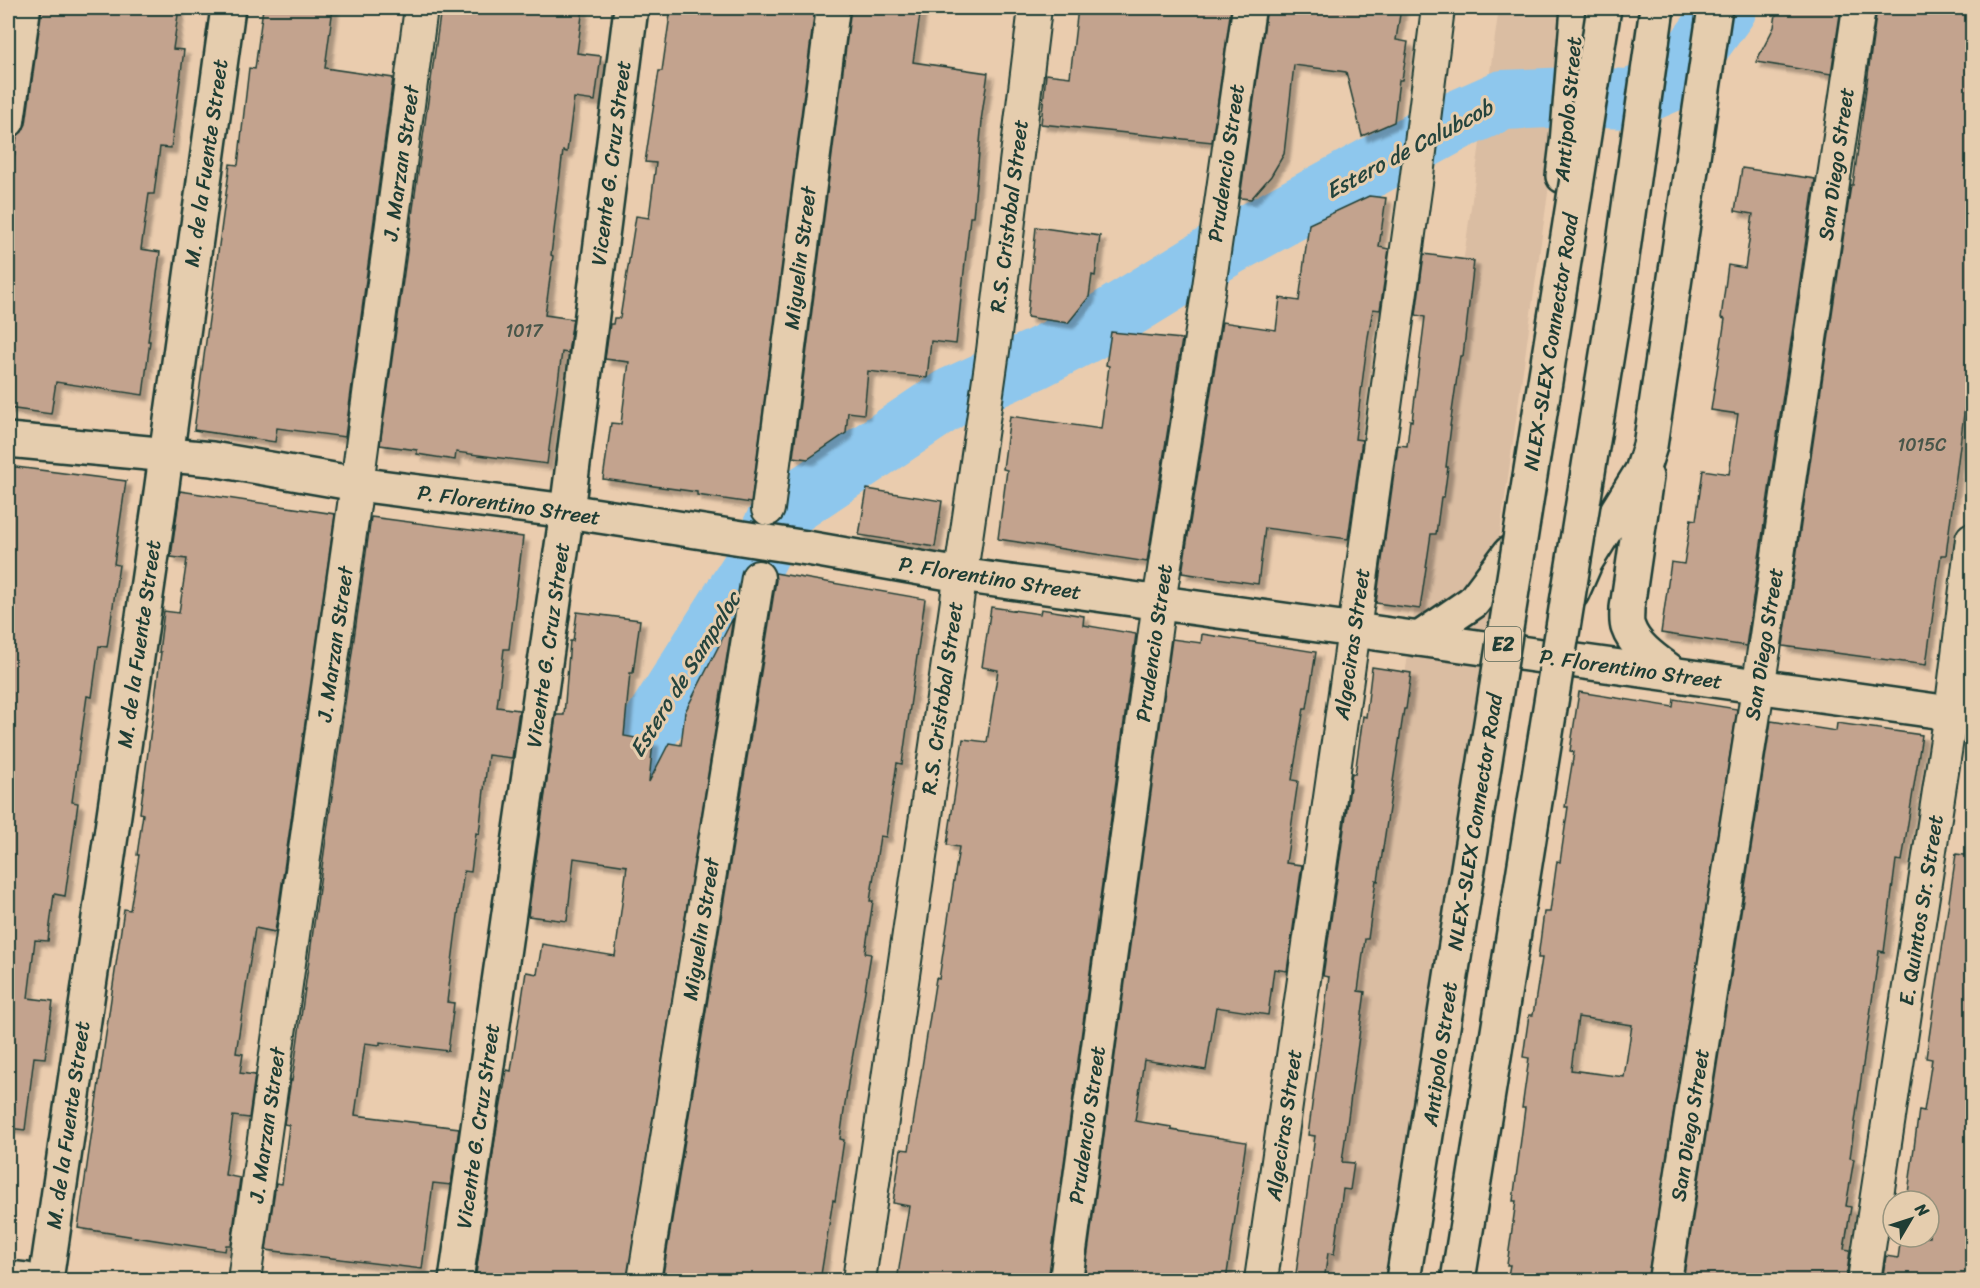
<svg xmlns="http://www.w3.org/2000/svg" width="1980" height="1288" viewBox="0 0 1980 1288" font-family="Sriracha,sans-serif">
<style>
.built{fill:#dabda2}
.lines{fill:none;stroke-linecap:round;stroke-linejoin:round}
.river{stroke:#8ec7ed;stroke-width:60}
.building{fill:#c3a38e;stroke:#1f3d34;stroke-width:1.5;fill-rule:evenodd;filter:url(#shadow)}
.street-casing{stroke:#1f3d34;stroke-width:36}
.secondary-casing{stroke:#1f3d34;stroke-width:38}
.primary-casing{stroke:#1f3d34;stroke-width:38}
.highway-casing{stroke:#1f3d34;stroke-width:38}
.street{stroke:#e5cdae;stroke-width:32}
.secondary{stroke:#e5cdae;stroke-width:33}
.primary{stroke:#e5cdae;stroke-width:33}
.highway{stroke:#e5cdae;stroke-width:33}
.highway-bridge-casing{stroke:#1f3d34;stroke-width:38;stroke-linecap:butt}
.highway-bridge{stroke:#e5cdae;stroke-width:33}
.labels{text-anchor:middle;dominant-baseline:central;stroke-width:6;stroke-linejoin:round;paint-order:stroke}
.number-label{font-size:18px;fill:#48564a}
.shield{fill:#e5cdae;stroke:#5a6859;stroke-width:1.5}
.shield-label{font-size:20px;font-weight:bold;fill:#1f3d34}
.street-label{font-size:21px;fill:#1f3d34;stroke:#e5cdae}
.water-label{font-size:22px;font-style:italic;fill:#25443d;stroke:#e5cdae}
</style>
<defs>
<filter id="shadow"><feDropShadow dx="5.5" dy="5.5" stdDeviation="1.5" flood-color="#0004"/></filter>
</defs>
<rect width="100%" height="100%" fill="#eaccae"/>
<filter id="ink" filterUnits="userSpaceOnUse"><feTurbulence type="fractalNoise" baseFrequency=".0167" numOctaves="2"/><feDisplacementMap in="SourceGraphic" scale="12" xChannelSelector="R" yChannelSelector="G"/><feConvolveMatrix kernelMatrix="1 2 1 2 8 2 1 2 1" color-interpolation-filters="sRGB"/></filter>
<g filter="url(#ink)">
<path class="built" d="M 1499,8 L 1574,8 L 1395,1280 L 1320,1280 Z"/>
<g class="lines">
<path class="river" d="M 599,809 L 751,569 L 781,512 L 952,397 L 1036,359 L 1088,332 L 1228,246 L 1458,120 L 1503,100 L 1570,97 L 1631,99 L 1668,83 L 1692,56 L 1727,8"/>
</g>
<g class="building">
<path d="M 42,8 L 179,8 L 173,49 L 184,50 L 171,148 L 160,147 L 154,194 L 149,194 L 141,249 L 160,252 L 148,341 L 150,341 L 143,395 L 56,382 L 51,414 L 8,408 L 8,221 L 14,175 L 12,174 L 17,136 L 22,132 L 26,124 Z"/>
<path d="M 263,8 L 333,8 L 325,68 L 393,78 L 345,437 L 277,428 L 275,442 L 194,430 L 230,164 L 238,165 L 249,68 L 255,69 Z"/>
<path d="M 441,8 L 583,8 L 577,53 L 601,56 L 595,101 L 574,98 L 567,152 L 563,151 L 555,214 L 556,215 L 551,255 L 553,256 L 545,315 L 573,319 L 568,353 L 562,352 L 547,464 L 456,452 L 455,460 L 417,454 L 417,450 L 380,445 Z"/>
<path d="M 671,8 L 815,8 L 751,503 L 697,495 L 697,492 L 603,479 L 611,423 L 621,424 L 629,362 L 605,359 L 610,324 L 613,324 L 614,318 L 620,318 L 636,216 L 649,218 L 656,163 L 645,162 L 659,71 L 662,71 Z"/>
<path d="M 851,8 L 921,8 L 913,62 L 988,73 L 981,121 L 982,121 L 973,217 L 970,217 L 956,344 L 931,341 L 927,378 L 868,371 L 864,414 L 848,412 L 846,433 L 808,459 L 793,457 Z"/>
<path d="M 1078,8 L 1231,8 L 1212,142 L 1041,124 L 1046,74 L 1070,77 Z"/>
<path d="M 1267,8 L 1401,8 L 1396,40 L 1408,42 L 1402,80 L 1399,80 L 1394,122 L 1362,136 L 1346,72 L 1294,65 L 1284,154 L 1271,176 L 1251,199 L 1240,198 Z"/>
<path d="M 1777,8 L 1841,8 L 1831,74 L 1756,62 L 1774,27 Z"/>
<path d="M 1877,8 L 1972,8 L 1972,351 L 1946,555 L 1941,555 L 1926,665 L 1783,646 L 1851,185 L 1853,185 Z"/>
<path d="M 1742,168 L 1815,179 L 1746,646 L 1661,633 L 1671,562 L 1684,564 L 1691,519 L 1696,520 L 1703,470 L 1729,474 L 1738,414 L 1711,410 L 1725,319 L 1721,318 L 1728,265 L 1745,268 L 1753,214 L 1735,211 Z"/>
<path d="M 1369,196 L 1386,198 L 1379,247 L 1389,249 L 1380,310 L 1373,309 L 1368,337 L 1355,439 L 1362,440 L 1348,539 L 1265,528 L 1258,584 L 1182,573 L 1222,322 L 1276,330 L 1280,298 L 1299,301 L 1309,224 Z"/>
<path d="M 1036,227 L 1100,236 L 1095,276 L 1092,275 L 1089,297 L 1068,323 L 1027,317 Z"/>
<path d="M 1424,254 L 1474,261 L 1463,356 L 1460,356 L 1450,426 L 1451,426 L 1446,467 L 1448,467 L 1444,497 L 1441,497 L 1436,534 L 1431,534 L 1420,609 L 1376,603 L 1398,445 L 1407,446 L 1410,420 L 1412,421 L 1425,317 L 1416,315 Z"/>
<path d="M 1111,332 L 1182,339 L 1147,562 L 998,539 L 1007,470 L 1003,469 L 1010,416 L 1101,429 L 1109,366 L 1106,365 Z"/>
<path d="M 8,466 L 126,481 L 114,564 L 119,565 L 107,647 L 99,646 L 92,697 L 87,696 L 72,802 L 78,803 L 65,896 L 54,894 L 48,941 L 35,940 L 28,998 L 53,1001 L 45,1058 L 34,1057 L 25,1130 L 8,1128 Z"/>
<path d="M 867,489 L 942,501 L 935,547 L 859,535 Z"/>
<path d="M 180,491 L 335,514 L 275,932 L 255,928 L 236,1053 L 243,1054 L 240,1073 L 255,1075 L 249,1118 L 233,1116 L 225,1175 L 240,1178 L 231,1245 L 226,1245 L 225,1251 L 78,1228 L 124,909 L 130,910 L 139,855 L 137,855 L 143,814 L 140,813 L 161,652 L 159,652 L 164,611 L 179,613 L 187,559 L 171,557 Z"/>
<path d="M 371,517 L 523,537 L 509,649 L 504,649 L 497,707 L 519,710 L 512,758 L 488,755 L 479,834 L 476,833 L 471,872 L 464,871 L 455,938 L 447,1002 L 454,1003 L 448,1051 L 380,1042 L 380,1045 L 365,1043 L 355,1115 L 459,1128 L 451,1185 L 433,1183 L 422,1269 L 266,1250 L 276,1183 L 282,1184 L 289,1125 L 284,1124 L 291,1080 L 292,1081 Z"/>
<path d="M 775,573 L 925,599 L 902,764 L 897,763 L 886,837 L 880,836 L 870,901 L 873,901 L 865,953 L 871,954 L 861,1015 L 860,1015 L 849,1076 L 840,1139 L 844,1140 L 835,1201 L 833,1200 L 820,1281 L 662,1281 L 776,580 Z"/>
<path d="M 991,607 L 1040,614 L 1041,609 L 1084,616 L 1083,625 L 1136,634 L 1048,1281 L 897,1281 L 909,1206 L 893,1203 L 901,1149 L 909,1150 L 936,978 L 939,979 L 959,847 L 947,845 L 963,739 L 987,742 L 998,670 L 982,667 Z"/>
<path d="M 577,612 L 640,620 L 633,673 L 630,673 L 624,736 L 653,741 L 649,782 L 669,743 L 681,745 L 685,712 L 733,618 L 627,1281 L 517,1281 L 476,1274 L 496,1132 L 507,1070 L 511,1071 L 526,972 L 537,974 L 542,944 L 615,956 L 627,866 L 574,858 L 567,921 L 528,916 L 556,715 L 564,715 L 570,641 L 573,641 Z"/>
<path d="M 1202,634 L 1316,652 L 1307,708 L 1304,708 L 1292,780 L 1298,781 L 1286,863 L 1302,865 L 1287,971 L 1274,969 L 1268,1015 L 1216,1007 L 1206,1070 L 1144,1060 L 1135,1121 L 1171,1127 L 1171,1130 L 1246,1142 L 1226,1281 L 1084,1281 L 1172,639 L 1201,643 Z"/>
<path d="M 1372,667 L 1411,673 L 1406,709 L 1404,709 L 1378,881 L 1376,880 L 1368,939 L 1365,939 L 1358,991 L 1365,992 L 1342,1162 L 1354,1163 L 1350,1190 L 1343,1189 L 1334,1254 L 1328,1253 L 1324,1281 L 1295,1281 L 1315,1136 L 1308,1135 L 1329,977 L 1323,976 L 1352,773 L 1355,774 L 1363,716 L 1366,717 Z"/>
<path d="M 1579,692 L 1673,707 L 1674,699 L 1737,709 L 1647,1281 L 1507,1281 L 1510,1265 L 1507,1265 L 1516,1201 L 1513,1201 L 1525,1108 L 1522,1108 L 1529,1058 L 1523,1057 L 1529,1015 L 1533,1015 L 1542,958 L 1538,958 L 1544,912 L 1550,912 L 1557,861 L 1560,862 L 1568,807 L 1565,807 L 1574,752 L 1570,751 ZM 1578,1017 L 1632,1025 L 1624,1077 L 1571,1070 Z"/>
<path d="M 1771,721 L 1836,731 L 1837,723 L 1922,735 L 1902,861 L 1896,860 L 1884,952 L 1879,951 L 1850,1158 L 1854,1159 L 1846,1206 L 1851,1207 L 1844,1249 L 1850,1250 L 1846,1281 L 1683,1281 Z"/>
<path d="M 1956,854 L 1972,856 L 1972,1281 L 1882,1281 L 1886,1256 L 1898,1258 L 1901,1237 L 1929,1237 L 1929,1201 L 1907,1201 L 1919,1110 L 1924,1111 L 1932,1059 L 1926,1058 Z"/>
</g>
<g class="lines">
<g class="street-casing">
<g id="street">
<path d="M 8,121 L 24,8"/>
<path d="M 768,509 L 833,8"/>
<path d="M 244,1280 L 357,484 L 421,8"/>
<path d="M 644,1280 L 758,577"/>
<path d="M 859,1280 L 993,351 L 1035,8"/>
<path d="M 1066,1280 L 1159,602 L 1209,287 L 1249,8"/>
<path d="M 1261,1280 L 1354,630 L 1416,183 L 1438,8"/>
<path d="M 1665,1280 L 1764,650 L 1859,8"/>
<path d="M 1864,1280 L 1951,713 L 1972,539"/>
</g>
</g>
<g class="secondary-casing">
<g id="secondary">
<path d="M 1563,176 L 1567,143 L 1578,8"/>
<path d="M 8,440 L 212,459 L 357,484 L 567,511 L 807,548 L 960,575 L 1972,716"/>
<path d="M 1419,639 L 1473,602 L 1510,553"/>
<path d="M 46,1280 L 159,507 L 228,8"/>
<path d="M 456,1280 L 567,511 L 631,8"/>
</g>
</g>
<g class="primary-casing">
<path id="primary" d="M 8,1278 L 26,1280"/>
</g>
<g class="highway-casing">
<g id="highway">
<path d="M 1646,477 L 1627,608 C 1627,614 1626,622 1628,627 C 1635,648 1658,662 1675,675"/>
<path d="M 1572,593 L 1586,561 L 1642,471 L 1650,446 L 1715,8"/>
</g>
</g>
<use href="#street" class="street"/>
<use href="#secondary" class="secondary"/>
<use href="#primary" class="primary"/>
<use href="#highway" class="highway"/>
<g class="highway-bridge-casing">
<g id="highway-bridge">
<path d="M 1403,1280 L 1604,8"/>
<path d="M 1458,1280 L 1617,292 L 1657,8"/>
</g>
</g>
<use href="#highway-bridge" class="highway-bridge"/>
</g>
</g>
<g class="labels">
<g class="number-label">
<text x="524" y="331">1017</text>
<text x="1922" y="445">1015C</text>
</g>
<rect class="shield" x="1485" y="627" width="36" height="34" rx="4.5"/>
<g class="shield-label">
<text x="1503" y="644">E2</text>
</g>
<g class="street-label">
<text transform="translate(1568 109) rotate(-85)">Antipolo Street</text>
<text transform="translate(206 163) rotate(-82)">M. de la Fuente Street</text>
<text transform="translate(401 163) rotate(-82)">J. Marzan Street</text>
<text transform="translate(611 163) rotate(-83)">Vicente G. Cruz Street</text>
<text transform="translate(1226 163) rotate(-82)">Prudencio Street</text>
<text transform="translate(1836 164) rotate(-82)">San Diego Street</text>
<text transform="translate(1009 216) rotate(-83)">R.S. Cristobal Street</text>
<text transform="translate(800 258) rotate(-83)">Miguelin Street</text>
<text transform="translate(1551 342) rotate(-81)">NLEX-SLEX Connector Road</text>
<text transform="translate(509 505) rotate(8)">P. Florentino Street</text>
<text transform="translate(990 578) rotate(9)">P. Florentino Street</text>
<text transform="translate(1154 643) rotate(-82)">Prudencio Street</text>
<text transform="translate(139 644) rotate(-82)">M. de la Fuente Street</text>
<text transform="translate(335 644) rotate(-82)">J. Marzan Street</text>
<text transform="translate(1352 644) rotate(-82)">Algeciras Street</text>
<text transform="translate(1764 644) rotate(-81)">San Diego Street</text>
<text transform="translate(548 645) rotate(-82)">Vicente G. Cruz Street</text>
<text transform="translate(1631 669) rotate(8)">P. Florentino Street</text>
<text transform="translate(942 698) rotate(-82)">R.S. Cristobal Street</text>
<text transform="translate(1475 822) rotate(-81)">NLEX-SLEX Connector Road</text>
<text transform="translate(1921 910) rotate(-81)">E. Quintos Sr. Street</text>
<text transform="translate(701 929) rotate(-81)">Miguelin Street</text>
<text transform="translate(1440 1054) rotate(-82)">Antipolo Street</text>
<text transform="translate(68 1125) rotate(-82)">M. de la Fuente Street</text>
<text transform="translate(267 1125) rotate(-82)">J. Marzan Street</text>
<text transform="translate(1087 1125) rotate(-82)">Prudencio Street</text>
<text transform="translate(1284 1125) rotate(-82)">Algeciras Street</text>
<text transform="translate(1690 1125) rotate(-81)">San Diego Street</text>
<text transform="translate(478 1126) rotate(-82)">Vicente G. Cruz Street</text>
</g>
<g class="water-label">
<text transform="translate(1409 149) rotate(-28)">Estero de Calubcob</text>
<text transform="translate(685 674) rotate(-58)">Estero de Sampaloc</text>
</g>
</g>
<rect width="1980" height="1288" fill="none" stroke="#e5cdae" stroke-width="30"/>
<rect x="15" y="15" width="1950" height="1258" fill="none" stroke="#1f3d34" stroke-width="2" filter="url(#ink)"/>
<g transform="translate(1911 1219) rotate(51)"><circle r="28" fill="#e5cdae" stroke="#96937d" stroke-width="1.5"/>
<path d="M0-4.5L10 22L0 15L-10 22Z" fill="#1f3d34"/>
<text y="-9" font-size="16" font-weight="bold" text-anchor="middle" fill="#1f3d34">N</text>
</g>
</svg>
